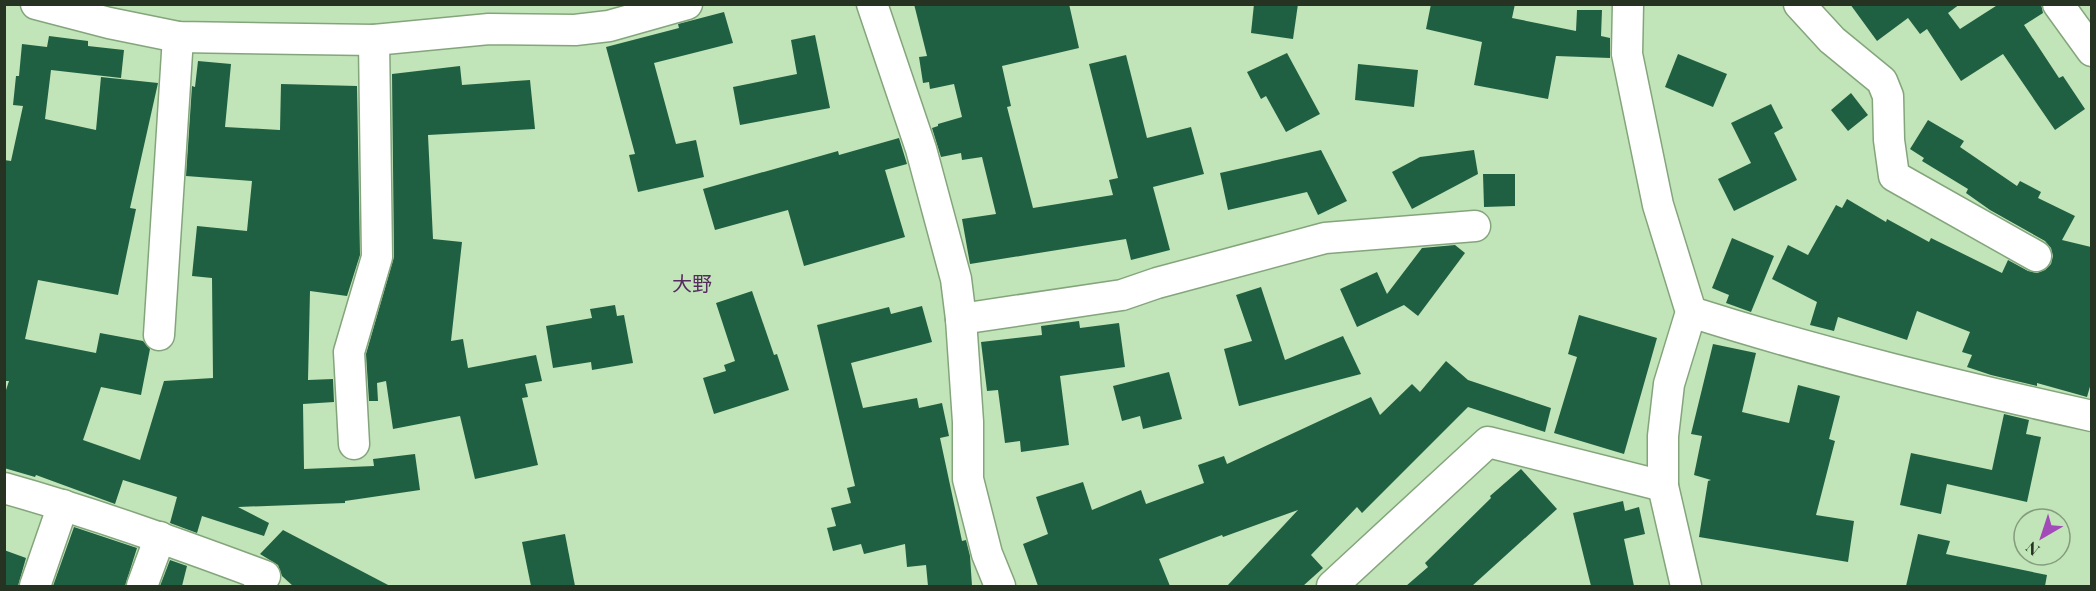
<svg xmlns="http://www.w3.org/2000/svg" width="2096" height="591" viewBox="0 0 2096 591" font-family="'Playfair Display','Noto Sans JP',serif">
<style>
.building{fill:#206042}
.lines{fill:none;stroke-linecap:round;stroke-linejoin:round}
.street-casing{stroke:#84a57c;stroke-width:33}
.street{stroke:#fff;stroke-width:30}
.labels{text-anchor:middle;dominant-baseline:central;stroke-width:6;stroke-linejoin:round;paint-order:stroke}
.quarter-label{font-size:20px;fill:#562b60;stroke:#c1e4b8}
</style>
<rect width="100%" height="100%" fill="#c1e4b8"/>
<g class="building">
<path d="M 914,4 L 1069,4 L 1079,48 L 1002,66 L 1011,106 L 1007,107 L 1033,208 L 1113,195 L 1109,180 L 1118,178 L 1089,64 L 1126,55 L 1147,138 L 1191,127 L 1204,174 L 1153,187 L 1170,250 L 1131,260 L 1126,239 L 970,264 L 962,219 L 996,214 L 982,157 L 962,160 L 961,153 L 941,157 L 932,128 L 938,126 L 938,124 L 962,117 L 954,84 L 930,89 L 929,82 L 923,83 L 919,57 L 927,56 Z"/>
<path d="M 1254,4 L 1298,4 L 1293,39 L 1251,33 Z"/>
<path d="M 1431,4 L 1515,4 L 1512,18 L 1576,31 L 1577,10 L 1602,10 L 1601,36 L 1610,38 L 1610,58 L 1556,56 L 1548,99 L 1474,85 L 1482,42 L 1426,29 Z"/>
<path d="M 1850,4 L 1960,4 L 1948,13 L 1960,29 L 1999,4 L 2041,4 L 2043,13 L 2024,25 L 2059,78 L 2063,76 L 2085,109 L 2055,130 L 2003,54 L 1961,81 L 1927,29 L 1920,34 L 1908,18 L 1877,41 Z"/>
<path d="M 724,12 L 733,43 L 654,63 L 676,144 L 696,140 L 704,177 L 638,192 L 629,155 L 635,154 L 606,47 L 679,28 L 678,24 Z"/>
<path d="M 815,35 L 830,108 L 740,125 L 733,87 L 797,74 L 791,40 Z"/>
<path d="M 49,36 L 88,41 L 88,46 L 124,50 L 121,78 L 51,70 L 45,119 L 96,130 L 101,77 L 158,83 L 130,208 L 136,209 L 118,295 L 38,280 L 25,339 L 96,353 L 100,333 L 143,341 L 150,349 L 141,395 L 101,387 L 83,440 L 140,460 L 164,381 L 213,378 L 212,278 L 192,276 L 197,226 L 247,231 L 252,181 L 186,176 L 192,86 L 195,87 L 198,61 L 231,64 L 225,127 L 280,130 L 281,84 L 357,86 L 360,255 L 347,296 L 310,291 L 308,380 L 333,379 L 334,402 L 303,404 L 304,469 L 374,466 L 373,459 L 415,454 L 420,490 L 345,501 L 345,503 L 238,507 L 269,523 L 264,536 L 202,516 L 197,533 L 170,523 L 177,497 L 123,480 L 115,504 L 36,475 L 35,477 L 4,468 L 4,396 L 9,381 L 4,381 L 4,160 L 11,161 L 23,106 L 13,105 L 16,76 L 19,76 L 22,44 L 47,47 Z"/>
<path d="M 1287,53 L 1320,114 L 1286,132 L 1266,96 L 1261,99 L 1247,72 Z"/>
<path d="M 1678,54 L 1727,74 L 1713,107 L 1665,87 Z"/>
<path d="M 1358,64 L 1418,70 L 1414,107 L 1355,100 Z"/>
<path d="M 460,66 L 462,85 L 530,80 L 535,129 L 428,135 L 433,239 L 462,242 L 451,341 L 463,339 L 468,368 L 536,355 L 542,381 L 525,384 L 528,397 L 522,398 L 538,465 L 475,479 L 460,416 L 393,429 L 386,381 L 377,383 L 378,401 L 369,401 L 366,354 L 394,257 L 392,74 Z"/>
<path d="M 1851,93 L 1868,115 L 1848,131 L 1831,110 Z"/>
<path d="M 1771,104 L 1783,128 L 1774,133 L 1797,180 L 1734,211 L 1718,179 L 1751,163 L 1731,123 Z"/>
<path d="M 1928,120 L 1964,141 L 1960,147 L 2017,186 L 2020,181 L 2041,192 L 2038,198 L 2075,216 L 2062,240 L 2091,247 L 2091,383 L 2087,397 L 2037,383 L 2037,386 L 1991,375 L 1967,367 L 1972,355 L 1962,352 L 1970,332 L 1917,311 L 1907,340 L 1838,317 L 1834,331 L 1810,325 L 1817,302 L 1772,279 L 1788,245 L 1808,255 L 1836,205 L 1842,208 L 1847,199 L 1886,222 L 1887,219 L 1929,242 L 1931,238 L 2002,273 L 2008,260 L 2028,271 L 2037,273 L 2045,270 L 2051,264 L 2053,256 L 2051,248 L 2045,241 L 1990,210 L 1966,193 L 1968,189 L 1922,161 L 1924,158 L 1910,149 Z"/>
<path d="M 899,138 L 907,164 L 885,170 L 905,237 L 804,266 L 788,210 L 715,230 L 703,189 L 838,151 L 839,155 Z"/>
<path d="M 1321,150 L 1347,201 L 1318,215 L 1307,192 L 1228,210 L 1220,173 Z"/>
<path d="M 1474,150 L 1478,174 L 1412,209 L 1392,172 L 1420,157 Z"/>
<path d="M 1483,174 L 1515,174 L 1515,206 L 1484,207 Z"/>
<path d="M 1732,238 L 1774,256 L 1751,312 L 1726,303 L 1729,295 L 1712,288 Z"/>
<path d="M 1455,245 L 1465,253 L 1418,316 L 1404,305 L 1357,327 L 1340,289 L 1377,272 L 1387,294 L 1422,248 Z"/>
<path d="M 1261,287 L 1285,360 L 1343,336 L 1361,374 L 1239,406 L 1224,349 L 1252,341 L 1236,295 Z"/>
<path d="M 752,291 L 774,355 L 777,354 L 789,390 L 714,414 L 703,378 L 726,371 L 724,365 L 735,361 L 716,303 Z"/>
<path d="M 615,305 L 617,316 L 624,315 L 633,363 L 592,370 L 591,362 L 553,368 L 546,326 L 592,318 L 590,309 Z"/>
<path d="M 922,306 L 932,342 L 851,363 L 863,408 L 917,398 L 919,408 L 942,403 L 949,436 L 940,438 L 962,541 L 966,540 L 970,556 L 972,586 L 928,586 L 926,565 L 907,567 L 905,544 L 864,554 L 861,544 L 833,551 L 827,528 L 836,526 L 831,508 L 851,503 L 847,488 L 855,486 L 817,325 L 889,307 L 891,314 Z"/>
<path d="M 1579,315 L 1657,338 L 1624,454 L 1554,433 L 1577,357 L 1568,354 Z"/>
<path d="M 1079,321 L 1080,328 L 1119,323 L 1125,367 L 1060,376 L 1069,445 L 1021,452 L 1020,441 L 1005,443 L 998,390 L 987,391 L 981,342 L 1042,335 L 1041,326 Z"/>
<path d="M 1713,344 L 1756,353 L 1742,412 L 1789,423 L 1798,385 L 1840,396 L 1829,439 L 1835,441 L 1816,515 L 1854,521 L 1848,562 L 1699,537 L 1708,481 L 1711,480 L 1694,475 L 1702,436 L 1691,434 Z"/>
<path d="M 1446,361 L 1468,380 L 1551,408 L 1545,432 L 1468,407 L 1362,513 L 1357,507 L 1311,555 L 1323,568 L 1303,586 L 1227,586 L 1298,510 L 1223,537 L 1222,535 L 1159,559 L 1170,586 L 1038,586 L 1023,544 L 1048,534 L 1036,497 L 1083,482 L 1092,510 L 1141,490 L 1146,504 L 1204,483 L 1198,465 L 1224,456 L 1227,464 L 1371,397 L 1380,415 L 1412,384 L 1420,392 Z"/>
<path d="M 1169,372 L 1182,419 L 1143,429 L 1140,416 L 1122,421 L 1113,386 Z"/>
<path d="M 2004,414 L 2029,420 L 2026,434 L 2041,437 L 2027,502 L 1947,484 L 1941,514 L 1900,505 L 1911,453 L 1992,470 Z"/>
<path d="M 1521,469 L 1557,509 L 1472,586 L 1406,586 L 1428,567 L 1425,563 L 1491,498 L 1490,496 Z"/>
<path d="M 1623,501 L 1625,511 L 1639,507 L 1645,534 L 1624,539 L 1634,586 L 1591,586 L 1573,513 Z"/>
<path d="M 74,527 L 137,548 L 125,586 L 53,586 Z"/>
<path d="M 283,530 L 390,586 L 293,586 L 282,576 L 278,565 L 260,554 Z"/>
<path d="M 565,534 L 575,586 L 531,586 L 522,542 Z"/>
<path d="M 1918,534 L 1950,541 L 1946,554 L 2047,575 L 2045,586 L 1906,586 Z"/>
<path d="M 4,550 L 26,558 L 18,586 L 4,586 Z"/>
<path d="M 170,560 L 187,566 L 182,586 L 160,586 Z"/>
</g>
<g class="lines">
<g class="street-casing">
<g id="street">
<path d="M 36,4 L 109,23 L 178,37 L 374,40 L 489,29 L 575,30 L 609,26 L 687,4"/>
<path d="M 872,4 L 921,149 L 956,279 L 961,319 L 968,422 L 968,479 L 987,554 L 1000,586"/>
<path d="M 1628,4 L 1627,54 L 1658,205 L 1691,312 L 1669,384 L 1663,436 L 1663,486 L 1686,586"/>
<path d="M 1799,4 L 1832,40 L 1882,81 L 1888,96 L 1889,140 L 1894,176 L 2036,256"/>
<path d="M 2058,4 L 2092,51"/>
<path d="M 1691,312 C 1823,354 1957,386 2092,416"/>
<path d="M 961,319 L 1122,295 L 1157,283 L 1325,238 L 1475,226"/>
<path d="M 159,335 L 178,37"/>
<path d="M 354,444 L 349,352 L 377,257 L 374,40"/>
<path d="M 4,488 C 93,513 179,544 265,576 L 259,586"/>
<path d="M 35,586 L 63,505"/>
<path d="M 142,586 L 160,537"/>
<path d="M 1332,586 L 1488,442 L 1663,486"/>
</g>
</g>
<use href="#street" class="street"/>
</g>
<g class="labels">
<g class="quarter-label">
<text x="692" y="282">大野</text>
</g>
</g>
<rect width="2096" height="591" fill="none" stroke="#263322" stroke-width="12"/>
<g transform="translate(2042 537) rotate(219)"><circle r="28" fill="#c1e4b8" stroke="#839d7c" stroke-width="1.5"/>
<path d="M0-4.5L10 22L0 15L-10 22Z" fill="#a24ab7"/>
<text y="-9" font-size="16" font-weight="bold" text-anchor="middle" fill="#263322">N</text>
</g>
</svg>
